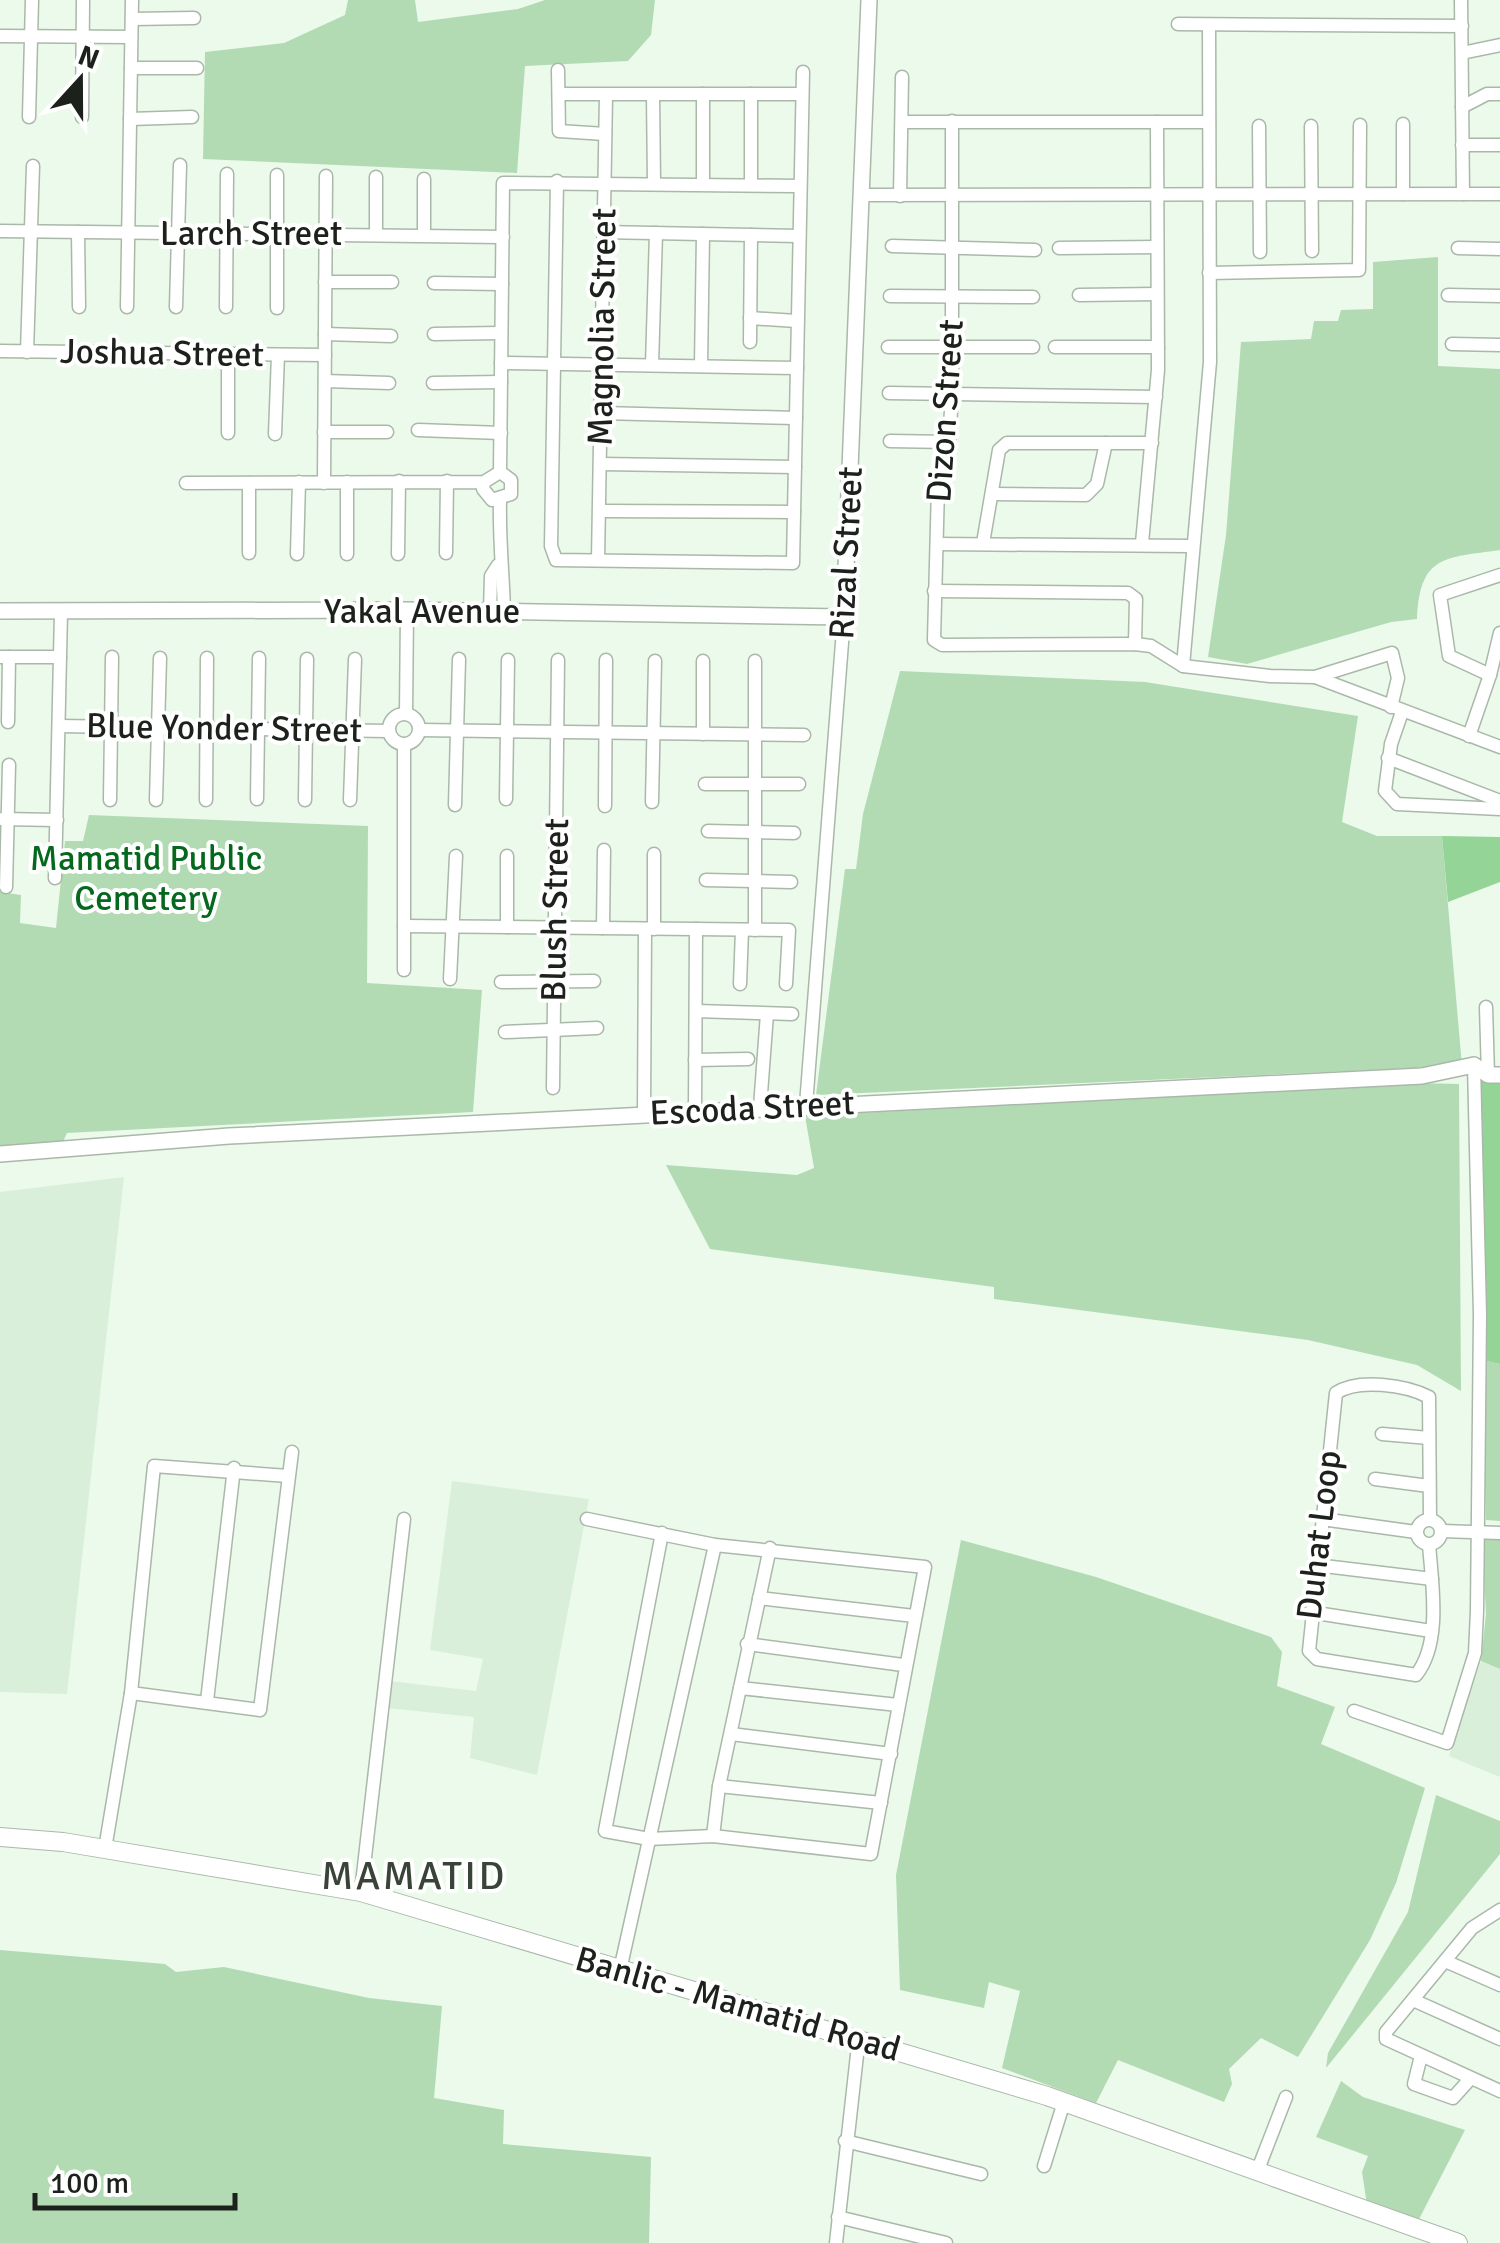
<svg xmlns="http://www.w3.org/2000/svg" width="1500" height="2243" viewBox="0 0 1500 2243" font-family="Signika,sans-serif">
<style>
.built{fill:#daefda}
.green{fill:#b2dbb3}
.forest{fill:#94d496}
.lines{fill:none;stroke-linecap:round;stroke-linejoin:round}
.minor-casing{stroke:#aab8aa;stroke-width:15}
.tertiary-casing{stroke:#aab8aa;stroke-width:18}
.secondary-casing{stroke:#aab8aa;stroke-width:20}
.minor{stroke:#fff;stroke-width:12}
.tertiary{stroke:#fff;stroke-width:15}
.secondary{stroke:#fff;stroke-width:18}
.labels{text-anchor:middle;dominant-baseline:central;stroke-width:8;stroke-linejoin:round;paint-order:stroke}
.street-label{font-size:35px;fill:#1c211c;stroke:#fff}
.park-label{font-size:35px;fill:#05691d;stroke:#fff}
.quarter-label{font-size:40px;letter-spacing:2.5px;fill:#394439;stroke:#fff}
</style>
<rect width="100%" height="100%" fill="#ebfaeb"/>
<g class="built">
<path d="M 124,1177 L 67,1694 L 0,1692 L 0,1192 Z"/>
<path d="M 452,1481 L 589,1499 L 537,1775 L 470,1758 L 474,1717 L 387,1708 L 390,1681 L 476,1691 L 483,1659 L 430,1650 Z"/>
<path d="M 1481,1661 L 1500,1669 L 1500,1777 L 1449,1756 Z"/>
</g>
<g class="green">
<path d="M 348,0 L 415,0 L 418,22 L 518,9 L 545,0 L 655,0 L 651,35 L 628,61 L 525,66 L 517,173 L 203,159 L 205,52 L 284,43 L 345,15 Z"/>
<path d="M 1438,257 L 1438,366 L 1500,369 L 1500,550 C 1444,558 1420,555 1417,619 L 1391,622 L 1247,664 L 1208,657 L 1226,535 L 1241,342 L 1311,339 L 1314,321 L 1338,321 L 1341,310 L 1373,309 L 1373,262 Z"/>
<path d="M 900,671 L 1145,682 L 1358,716 L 1342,822 L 1377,836 L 1442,836 L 1462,1066 L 816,1095 L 845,869 L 856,869 L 863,814 Z"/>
<path d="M 89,815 L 368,826 L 367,983 L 482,990 L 473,1112 L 67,1133 L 62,1144 L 0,1148 L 0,892 L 21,895 L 20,923 L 56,928 L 65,841 L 83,841 Z"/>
<path d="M 1418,1083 L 1459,1084 L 1461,1391 L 1417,1365 L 1308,1340 L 994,1299 L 994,1287 L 710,1249 L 666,1165 L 797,1175 L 814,1168 L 805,1116 Z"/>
<path d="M 1482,1360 L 1500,1364 L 1500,1521 L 1486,1520 Z"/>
<path d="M 1482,1538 L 1500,1540 L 1500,1669 L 1481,1661 L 1486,1614 Z"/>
<path d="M 961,1540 L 1096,1577 L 1271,1637 L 1282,1652 L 1277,1686 L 1335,1707 L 1321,1744 L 1425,1788 L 1396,1883 L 1370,1940 L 1298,2057 L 1261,2038 L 1229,2069 L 1232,2084 L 1224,2102 L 1118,2060 L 1096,2103 L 1002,2068 L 1020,1991 L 989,1982 L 984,2008 L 900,1990 L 896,1875 Z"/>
<path d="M 1436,1795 L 1500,1821 L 1500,1854 L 1326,2068 L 1328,2053 L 1408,1912 Z"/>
<path d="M 0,1950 L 165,1964 L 176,1972 L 224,1967 L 369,1998 L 442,2006 L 434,2098 L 504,2110 L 503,2144 L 651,2157 L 649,2243 L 0,2243 Z"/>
<path d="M 1341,2081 L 1363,2097 L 1465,2130 L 1418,2221 L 1367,2205 L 1362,2172 L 1368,2156 L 1316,2137 Z"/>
</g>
<g class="forest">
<path d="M 1442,836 L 1500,837 L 1500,882 L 1448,902 Z"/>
<path d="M 1472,1082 L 1500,1082 L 1500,1364 L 1482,1360 Z"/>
</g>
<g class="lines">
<g class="minor-casing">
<g id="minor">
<path d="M 1461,0 L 1463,194"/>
<path d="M 132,19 L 194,18"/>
<path d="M 1178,24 L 1462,26"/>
<path d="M 0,36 L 131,37"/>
<path d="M 1462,53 L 1500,45"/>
<path d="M 131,68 L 197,68"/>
<path d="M 558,70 L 559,131 L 605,134"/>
<path d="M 559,94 L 802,94"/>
<path d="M 703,94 L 703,184"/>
<path d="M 751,94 L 751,185"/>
<path d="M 653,95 L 654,183"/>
<path d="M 1462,107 L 1487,94 L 1500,94"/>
<path d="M 29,117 L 32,0"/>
<path d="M 82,117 L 83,0"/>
<path d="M 130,119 L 192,117"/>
<path d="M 952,121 L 952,395 L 949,442 L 938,487 L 934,640 L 942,645 L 1135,644 L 1151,646 L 1183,666 L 1270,676 L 1315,677 L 1392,653 L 1398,678 L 1391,707"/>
<path d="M 902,122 L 1209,122"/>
<path d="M 1259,126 L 1260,252"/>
<path d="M 1311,126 L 1312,251"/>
<path d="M 1462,145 L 1500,145"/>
<path d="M 277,175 L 277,308"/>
<path d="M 376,177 L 376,233"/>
<path d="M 557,181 L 551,546 L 556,560 L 793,563 L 803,72"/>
<path d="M 1403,194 L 1403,124"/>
<path d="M 860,195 L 1500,194"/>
<path d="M 900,196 L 902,77"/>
<path d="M 0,231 L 503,237"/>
<path d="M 78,232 L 79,307"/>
<path d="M 602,232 L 798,236"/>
<path d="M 424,234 L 424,179"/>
<path d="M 892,246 L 1035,250"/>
<path d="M 1059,248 L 1157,247"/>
<path d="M 1458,248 L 1500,249"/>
<path d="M 1209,273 L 1359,270 L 1360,125"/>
<path d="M 325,282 L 392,282"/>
<path d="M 434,283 L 502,284"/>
<path d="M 1079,295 L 1157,294"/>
<path d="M 1448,295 L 1500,296"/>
<path d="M 890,296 L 1033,297"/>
<path d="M 127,307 L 132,0"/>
<path d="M 176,307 L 180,165"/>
<path d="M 226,307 L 227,174"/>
<path d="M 750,318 L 797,321"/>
<path d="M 325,334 L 391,336"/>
<path d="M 434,334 L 501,333"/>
<path d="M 750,342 L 751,235"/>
<path d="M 1452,344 L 1500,345"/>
<path d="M 888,347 L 1033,347"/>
<path d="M 1055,347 L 1158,347"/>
<path d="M 0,351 L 325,355"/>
<path d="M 27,352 L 33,166"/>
<path d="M 228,354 L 228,433"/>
<path d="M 501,363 L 797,368"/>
<path d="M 652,365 L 656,233"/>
<path d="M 701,366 L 703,234"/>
<path d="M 325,381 L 389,383"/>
<path d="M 433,383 L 501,382"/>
<path d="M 889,393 L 1156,397"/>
<path d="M 602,413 L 796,418"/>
<path d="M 418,430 L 501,433"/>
<path d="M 324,432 L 387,432"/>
<path d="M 275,434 L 278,355"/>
<path d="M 890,441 L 949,442"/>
<path d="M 601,464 L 795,467"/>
<path d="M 500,472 L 503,183 L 799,186"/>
<path d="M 347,482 L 347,554"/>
<path d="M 186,483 L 484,482 L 500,472 L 511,480 L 511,494 L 492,500 L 483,489 L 484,482"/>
<path d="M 324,483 L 326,176"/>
<path d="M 992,494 L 1086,495 L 1097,484 L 1106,443"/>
<path d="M 500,501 C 499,539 503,574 504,611"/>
<path d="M 600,511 L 794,512"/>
<path d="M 983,543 L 999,450 L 1007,443 L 1152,443"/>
<path d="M 1142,543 L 1158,370 L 1157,122"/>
<path d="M 937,544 L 1191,546"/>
<path d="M 249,553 L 249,483"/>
<path d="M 446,553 L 447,481"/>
<path d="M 297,554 L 299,482"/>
<path d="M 398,554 L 399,481"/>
<path d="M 598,560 L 606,95"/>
<path d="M 1500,575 L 1440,595 L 1449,656 L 1490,675 L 1500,633"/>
<path d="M 934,591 L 1128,593 L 1136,599 L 1135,644"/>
<path d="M 490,611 L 491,576 L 498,565"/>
<path d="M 0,657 L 60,657"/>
<path d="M 703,661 L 703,734"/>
<path d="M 1183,666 L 1210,362 L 1209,25"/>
<path d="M 1315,677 L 1500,747"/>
<path d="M 1402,712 L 1391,744 L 1385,791 L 1397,804 L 1500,809"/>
<circle cx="404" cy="729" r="15"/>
<path d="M 406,714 L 407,610"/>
<path d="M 8,722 L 9,657"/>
<path d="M 59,726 L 389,731"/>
<path d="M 420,730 L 804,735"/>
<path d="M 1469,736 L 1490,675"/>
<path d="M 1388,758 L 1500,801"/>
<path d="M 705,784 L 799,784"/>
<path d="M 257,799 L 259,658"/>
<path d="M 506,799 L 508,660"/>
<path d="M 110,800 L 112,657"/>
<path d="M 156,800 L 160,658"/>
<path d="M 206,800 L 207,658"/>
<path d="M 305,800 L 307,659"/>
<path d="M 350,800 L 355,659"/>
<path d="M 652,802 L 655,661"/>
<path d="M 455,805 L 459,659"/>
<path d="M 605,806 L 606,660"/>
<path d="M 2,819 L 57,820"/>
<path d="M 708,831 L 794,833"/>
<path d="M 55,878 L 61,612"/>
<path d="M 706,880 L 791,882"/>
<path d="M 6,887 L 9,765"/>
<path d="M 404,926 L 789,930 L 786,984"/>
<path d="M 507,927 L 507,856"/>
<path d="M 603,928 L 604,850"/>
<path d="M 654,929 L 654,854"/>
<path d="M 755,930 L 755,661"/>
<path d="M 404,970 L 404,745"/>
<path d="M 450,979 L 456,856"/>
<path d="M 501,982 L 594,981"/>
<path d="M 740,984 L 742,930"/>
<path d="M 1486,1007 L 1488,1075"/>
<path d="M 696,1011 L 792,1014"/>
<path d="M 505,1032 L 597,1028"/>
<path d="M 695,1060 L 748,1059"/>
<path d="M 553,1088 L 558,660"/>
<path d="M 806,1105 L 844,617"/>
<path d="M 760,1107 L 767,1014"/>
<path d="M 695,1111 L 696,929"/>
<path d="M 644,1113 L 645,929"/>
<path d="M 1382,1434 L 1429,1438"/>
<path d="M 1375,1479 L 1429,1486"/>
<path d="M 587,1519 L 715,1545 L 925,1567 L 871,1854 L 713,1836 L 649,1839 L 605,1831 L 662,1533"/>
<path d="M 1322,1519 L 1416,1532"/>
<circle cx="1429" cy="1532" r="12"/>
<path d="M 1442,1531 L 1500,1533"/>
<path d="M 1429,1545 C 1432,1583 1442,1643 1416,1675 L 1317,1659 L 1309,1651 L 1336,1393 C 1358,1378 1406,1385 1429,1397 L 1430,1519"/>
<path d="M 1316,1565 L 1432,1579"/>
<path d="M 759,1598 L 914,1616"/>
<path d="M 1310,1612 L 1431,1631"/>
<path d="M 747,1644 L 903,1665"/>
<path d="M 740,1688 L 898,1705"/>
<path d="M 131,1693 L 260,1710 L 292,1452"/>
<path d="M 207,1701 L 234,1468"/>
<path d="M 1354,1711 L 1447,1743 L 1475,1653 L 1477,1611 L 1480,1315 L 1474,1065"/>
<path d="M 731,1734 L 891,1754"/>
<path d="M 719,1786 L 881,1803"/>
<path d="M 713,1836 L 719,1786 L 770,1548"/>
<path d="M 105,1849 L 131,1693 L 154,1466 L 288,1476"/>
<path d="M 361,1892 L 404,1519"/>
<path d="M 1500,1910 L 1472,1928 L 1386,2032 L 1386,2039 L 1500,2091"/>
<path d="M 1445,1961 L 1500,1985"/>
<path d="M 620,1970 L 715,1545"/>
<path d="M 1413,2000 L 1500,2039"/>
<path d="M 1421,2056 L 1414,2084 L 1453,2098 L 1470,2079"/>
<path d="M 845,2141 L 981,2174"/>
<path d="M 1044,2166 L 1064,2102"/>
<path d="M 1257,2172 L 1286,2097"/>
<path d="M 838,2217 L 946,2243"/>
<path d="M 836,2243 L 859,2037"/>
</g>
</g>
<g class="tertiary-casing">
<g id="tertiary">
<path d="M 0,611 L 407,610 L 844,617 L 869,0"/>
<path d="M 0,1154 L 229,1136 L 1422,1076 L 1474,1065 L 1488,1075 L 1500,1075"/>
</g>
</g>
<g class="secondary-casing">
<path id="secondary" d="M 0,1837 L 63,1842 L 361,1892 L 1047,2096 L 1458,2243"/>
</g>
<use href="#minor" class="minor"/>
<use href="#tertiary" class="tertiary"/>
<use href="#secondary" class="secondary"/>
</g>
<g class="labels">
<g class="street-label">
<text x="251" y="233">Larch Street</text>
<text transform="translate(602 327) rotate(-89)">Magnolia Street</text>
<text transform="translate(162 353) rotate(1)">Joshua Street</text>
<text transform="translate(945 411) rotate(-86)">Dizon Street</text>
<text transform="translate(846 553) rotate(-87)">Rizal Street</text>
<text x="422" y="611">Yakal Avenue</text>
<text transform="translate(224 728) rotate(1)">Blue Yonder Street</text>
<text transform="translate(555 910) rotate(-89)">Blush Street</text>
<text transform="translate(752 1108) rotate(-3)">Escoda Street</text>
<text transform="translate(1319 1535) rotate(-83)">Duhat Loop</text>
<text transform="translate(738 2004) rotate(16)">Banlic - Mamatid Road</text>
</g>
<g class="park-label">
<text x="146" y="858">Mamatid Public<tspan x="146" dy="40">Cemetery</tspan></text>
</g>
<g class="quarter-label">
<text x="414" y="1876">MAMATID</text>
</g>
</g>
<g transform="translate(80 80) rotate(21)" stroke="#ffffff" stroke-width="8" paint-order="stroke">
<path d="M0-8L18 38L0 25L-18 38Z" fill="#1c211c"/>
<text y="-15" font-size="28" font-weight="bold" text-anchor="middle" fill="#1c211c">N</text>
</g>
<path d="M35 2193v15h200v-15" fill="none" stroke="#1c211c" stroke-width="5"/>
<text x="50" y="2193" font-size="30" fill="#1c211c" stroke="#ffffff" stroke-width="8" paint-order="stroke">100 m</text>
</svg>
